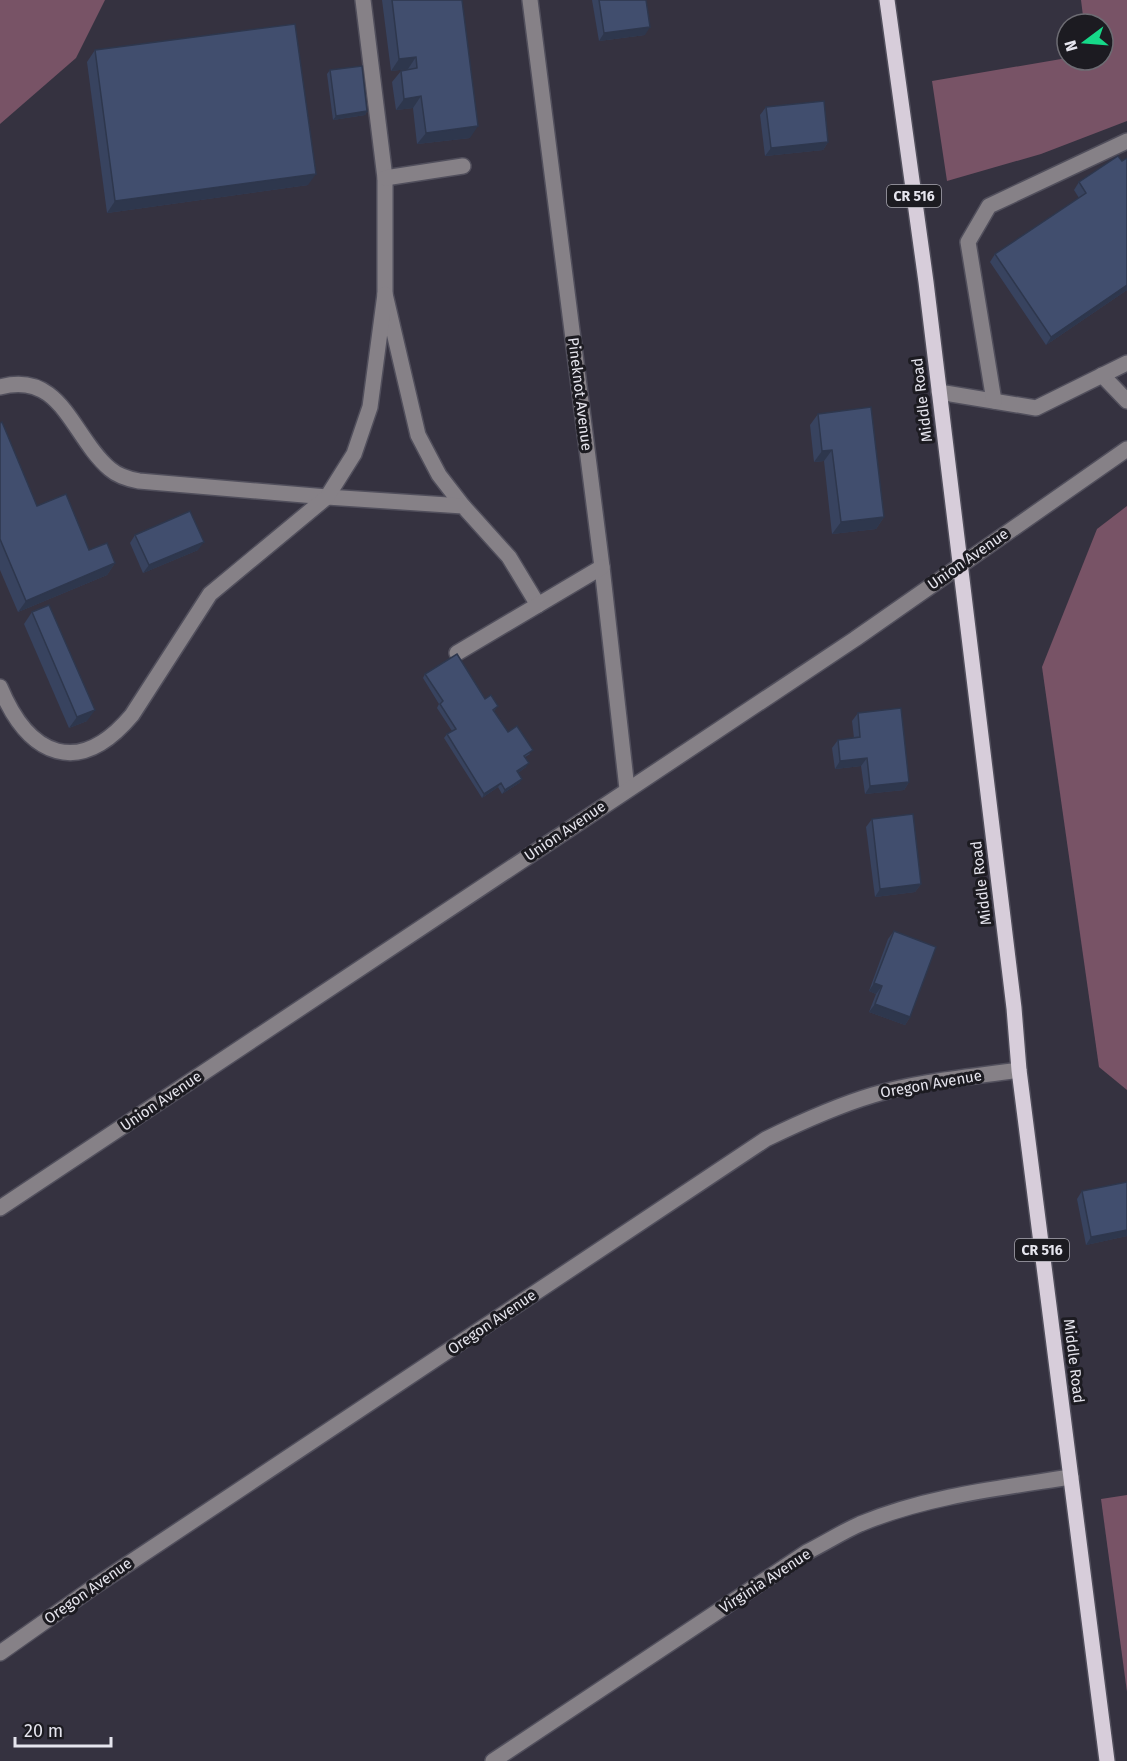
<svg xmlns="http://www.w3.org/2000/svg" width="1127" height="1761" viewBox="0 0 1127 1761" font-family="'Fira Sans',sans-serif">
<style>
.forest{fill:#785366}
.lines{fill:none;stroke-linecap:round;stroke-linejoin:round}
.minor-casing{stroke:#514f5c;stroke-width:18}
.major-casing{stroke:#514f5c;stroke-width:18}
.minor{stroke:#868187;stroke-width:15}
.major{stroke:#d7cdda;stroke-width:15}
.wall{fill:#38435f}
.shaded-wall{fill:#2e374d}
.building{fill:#414e6e;stroke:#2e374d;stroke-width:1.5}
.labels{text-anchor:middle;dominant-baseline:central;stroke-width:6;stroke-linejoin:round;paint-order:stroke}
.shield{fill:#1c1b21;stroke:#a9a8b0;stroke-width:1.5}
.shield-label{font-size:14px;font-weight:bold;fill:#e6e5ee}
.street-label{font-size:15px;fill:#e6e5ee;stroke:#1c1b21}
</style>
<rect width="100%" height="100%" fill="#353240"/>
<g class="forest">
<path d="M 0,0 L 105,0 L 76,58 L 0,124 Z"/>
<path d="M 1081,0 L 1127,0 L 1127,121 L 1041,154 L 947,181 L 932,81 L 1067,58 L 1067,60 L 1103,60 L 1103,24 L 1084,24 Z"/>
<path d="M 1127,506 L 1127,1090 L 1099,1067 L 1042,667 L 1097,529 Z"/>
<path d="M 1127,1495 L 1127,1692 L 1101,1499 Z"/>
</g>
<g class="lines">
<g class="minor-casing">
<g id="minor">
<path d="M 363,0 L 385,178 L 385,294 L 418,435 L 439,475 L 463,506"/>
<path d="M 530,0 L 602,567 L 627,789"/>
<path d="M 385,178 L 463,166"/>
<path d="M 1102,375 L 1127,401"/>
<path d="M 0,387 C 62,370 72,437 110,469 C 118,476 128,479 139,481 L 327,497 L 463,506 L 509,557 L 538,605"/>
<path d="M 939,392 L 1036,408 L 1127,363"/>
<path d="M 994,401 L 968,242 L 989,206 L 1127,141"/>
<path d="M 457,653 L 602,567"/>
<path d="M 0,687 C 29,757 79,778 132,715 L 210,594 L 327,497 L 354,454 L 370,407 L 385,294"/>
<path d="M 0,1208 L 855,639 L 1127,449"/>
<path d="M 0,1653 L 98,1584 L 766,1139 C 801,1122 836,1106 873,1095 C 920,1081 971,1077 1019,1070"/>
<path d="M 493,1761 L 807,1552 C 825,1543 842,1532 860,1524 C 927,1496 1000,1488 1071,1477"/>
</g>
</g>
<g class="major-casing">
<path id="major" d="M 887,0 L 926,282 L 1014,1008 L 1019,1070 L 1107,1761"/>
</g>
<use href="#minor" class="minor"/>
<use href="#major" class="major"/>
</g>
<g class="wall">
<path d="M 382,0 L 462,0 L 470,138 L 417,144 L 413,108 L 396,110 L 392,82 L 401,71 L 408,69 L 391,71 Z"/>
<path d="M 592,0 L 646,0 L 645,35 L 599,41 Z"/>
<path d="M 95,50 L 308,185 L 107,213 L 87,62 Z"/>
<path d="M 330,70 L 367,111 L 365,115 L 333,120 L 327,74 Z"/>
<path d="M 766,107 L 828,142 L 823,150 L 765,156 L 760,115 Z"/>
<path d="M 1122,161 L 1127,290 L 1046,345 L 990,262 L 995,254 L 1079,198 L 1074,190 L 1079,182 Z"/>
<path d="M 818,414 L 884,517 L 876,529 L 832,534 L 824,461 L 814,462 L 810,425 Z"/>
<path d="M 0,423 L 37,506 L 89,550 L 115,563 L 107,575 L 18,612 L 0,570 Z"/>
<path d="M 135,535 L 198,550 L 143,573 L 130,543 Z"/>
<path d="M 32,612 L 87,721 L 69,728 L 24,624 Z"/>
<path d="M 425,674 L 485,699 L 498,706 L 494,711 L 508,732 L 530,754 L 525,757 L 526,767 L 518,773 L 522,779 L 519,783 L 502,794 L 498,787 L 482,798 L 444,738 L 447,734 L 452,731 L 437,708 L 439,704 L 423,678 Z"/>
<path d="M 858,713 L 909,782 L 904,790 L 865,794 L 861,766 L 835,769 L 832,748 L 838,740 L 854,738 L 852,721 Z"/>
<path d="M 872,819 L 921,884 L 915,892 L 875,897 L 866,827 Z"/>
<path d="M 894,931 L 910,1017 L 905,1025 L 869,1012 L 876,994 L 869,991 L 888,939 Z"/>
<path d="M 1082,1191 L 1127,1236 L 1086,1245 L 1077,1199 Z"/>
</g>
<g class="shaded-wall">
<path d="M 650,27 L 645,35 L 599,41 L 604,33 Z"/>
<path d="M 416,57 L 408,69 L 391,71 L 399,59 Z"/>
<path d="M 421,96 L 413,108 L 396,110 L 404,99 Z"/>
<path d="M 367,111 L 365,115 L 333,120 L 336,116 Z"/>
<path d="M 478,126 L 470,138 L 417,144 L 426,133 Z"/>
<path d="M 828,142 L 823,150 L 765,156 L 771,148 Z"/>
<path d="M 316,174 L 308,185 L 107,213 L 115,201 Z"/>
<path d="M 1127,285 L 1127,290 L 1046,345 L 1051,337 Z"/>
<path d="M 832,450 L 824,461 L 814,462 L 822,451 Z"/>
<path d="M 884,517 L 876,529 L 832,534 L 841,522 Z"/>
<path d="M 204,542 L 198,550 L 143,573 L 149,565 Z"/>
<path d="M 115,563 L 107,575 L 18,612 L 26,601 Z"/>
<path d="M 95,710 L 87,721 L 69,728 L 77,717 Z"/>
<path d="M 867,758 L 861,766 L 835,769 L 840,761 Z"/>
<path d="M 529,763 L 526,767 L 514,776 L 517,771 Z"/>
<path d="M 522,779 L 519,783 L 502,794 L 505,790 Z"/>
<path d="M 909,782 L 904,790 L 865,794 L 870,786 Z"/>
<path d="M 501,783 L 498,787 L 482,798 L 484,794 Z"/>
<path d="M 921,884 L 915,892 L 875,897 L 880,889 Z"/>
<path d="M 874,983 L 882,986 L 876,994 L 869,991 Z"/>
<path d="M 875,1004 L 910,1017 L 905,1025 L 869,1012 Z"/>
<path d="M 1127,1230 L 1127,1236 L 1086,1245 L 1091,1237 Z"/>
</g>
<g class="building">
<path d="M 392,0 L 462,0 L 478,126 L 426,133 L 421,96 L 404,99 L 401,71 L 417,68 L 416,57 L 399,59 Z"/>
<path d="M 599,0 L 646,0 L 650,27 L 604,33 Z"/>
<path d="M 295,24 L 316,174 L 115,201 L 95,50 Z"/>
<path d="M 362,66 L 367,111 L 336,116 L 330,70 Z"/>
<path d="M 824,101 L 828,142 L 771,148 L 766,107 Z"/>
<path d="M 1118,156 L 1122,161 L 1127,158 L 1127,285 L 1051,337 L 995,254 L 1086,193 L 1079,182 Z"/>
<path d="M 871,407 L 884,517 L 841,522 L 832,450 L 822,451 L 818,414 Z"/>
<path d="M 2,422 L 37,506 L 66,494 L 89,550 L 107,543 L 115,563 L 26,601 L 0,539 L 0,423 Z"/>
<path d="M 190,511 L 204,542 L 149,565 L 135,535 Z"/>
<path d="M 49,605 L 95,710 L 77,717 L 32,612 Z"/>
<path d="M 457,654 L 485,699 L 491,695 L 498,706 L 493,710 L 508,732 L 517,726 L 533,750 L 524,756 L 529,763 L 517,771 L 522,779 L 505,790 L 501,783 L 484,794 L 447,734 L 456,729 L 440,704 L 443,701 L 425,674 Z"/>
<path d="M 901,708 L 909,782 L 870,786 L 867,758 L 840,761 L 838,740 L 860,737 L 858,713 Z"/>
<path d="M 913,814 L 921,884 L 880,889 L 872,819 Z"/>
<path d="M 894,931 L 936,947 L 910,1017 L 875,1004 L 882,986 L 874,983 Z"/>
<path d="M 1127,1182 L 1127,1230 L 1091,1237 L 1082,1191 Z"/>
</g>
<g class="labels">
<g class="shield">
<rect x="887" y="185" width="54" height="22" rx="4.5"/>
<rect x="1015" y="1239" width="54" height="22" rx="4.5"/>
</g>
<g class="shield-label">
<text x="914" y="196">CR 516</text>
<text x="1042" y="1250">CR 516</text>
</g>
<g class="street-label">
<text transform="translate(580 394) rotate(83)">Pineknot Avenue</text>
<text transform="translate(922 400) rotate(-97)">Middle Road</text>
<text transform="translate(968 559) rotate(-35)">Union Avenue</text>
<text transform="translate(565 831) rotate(-34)">Union Avenue</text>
<text transform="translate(981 883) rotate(-97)">Middle Road</text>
<text transform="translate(931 1084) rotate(-10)">Oregon Avenue</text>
<text transform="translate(161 1101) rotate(-34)">Union Avenue</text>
<text transform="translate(492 1322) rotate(-34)">Oregon Avenue</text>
<text transform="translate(1074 1361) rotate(83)">Middle Road</text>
<text transform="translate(765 1581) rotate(-33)">Virginia Avenue</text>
<text transform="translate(88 1591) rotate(-35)">Oregon Avenue</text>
</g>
</g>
<g transform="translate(1085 42) rotate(254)"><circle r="28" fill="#1c1b21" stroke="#6d6c73" stroke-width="1.5"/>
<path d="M0-4.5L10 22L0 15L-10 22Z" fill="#16d989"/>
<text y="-9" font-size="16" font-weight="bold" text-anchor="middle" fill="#e6e5ee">N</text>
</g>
<path d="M15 1737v9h96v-9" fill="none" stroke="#e6e5ee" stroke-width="3"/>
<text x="24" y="1737" font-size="18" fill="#e6e5ee" stroke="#1c1b21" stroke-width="4.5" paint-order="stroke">20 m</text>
</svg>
